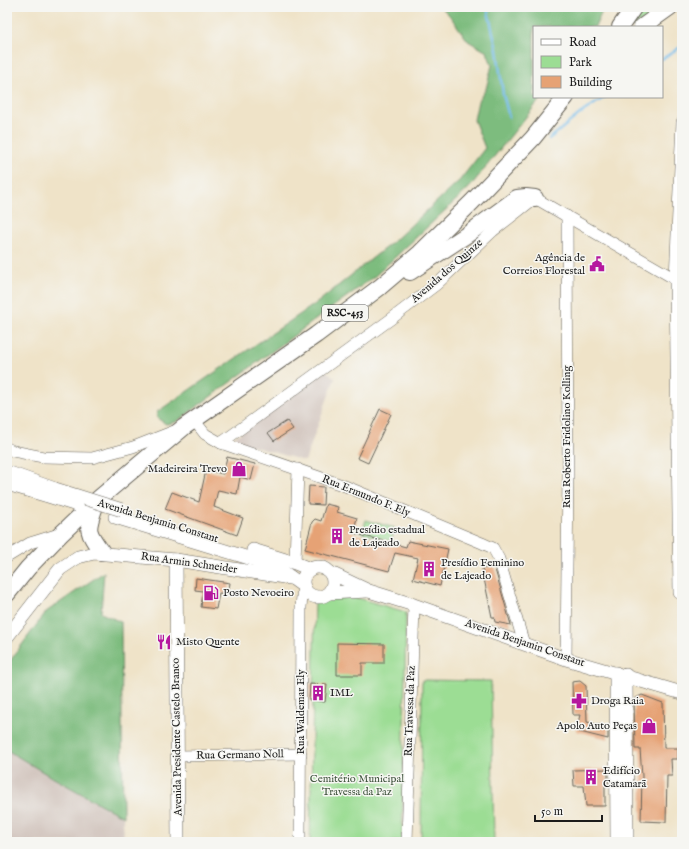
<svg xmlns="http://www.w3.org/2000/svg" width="689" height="849" viewBox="0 0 689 849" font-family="'IM FELL English',serif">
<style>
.industrial{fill:#cfc1ba}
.green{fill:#9cdd94;stroke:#5c7c58}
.forest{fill:#7dbc7e;stroke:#4c6c4d}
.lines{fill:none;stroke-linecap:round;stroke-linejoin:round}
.stream{stroke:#72bbea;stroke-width:2.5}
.building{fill:#e6a274}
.minor-casing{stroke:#666258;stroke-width:12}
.major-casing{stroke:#666258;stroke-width:14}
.highway-casing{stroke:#666258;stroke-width:18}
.minor{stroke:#fff;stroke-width:11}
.major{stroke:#fff;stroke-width:13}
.highway{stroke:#fff;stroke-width:16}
.major-bridge-casing{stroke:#666258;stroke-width:14;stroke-linecap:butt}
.major-bridge{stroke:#fff;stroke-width:13}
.labels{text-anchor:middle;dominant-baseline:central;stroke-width:3;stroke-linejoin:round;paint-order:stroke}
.shield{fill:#f6f6f2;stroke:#5d5d5c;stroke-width:1}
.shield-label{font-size:10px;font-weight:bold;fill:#1c1c1c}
.poi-label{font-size:11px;fill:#1c1c1c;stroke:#f6f6f2;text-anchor:start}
.street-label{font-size:11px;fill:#1c1c1c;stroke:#f6f6f2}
.park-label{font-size:11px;fill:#425640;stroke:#f6f6f2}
</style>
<rect width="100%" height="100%" fill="#f6f6f2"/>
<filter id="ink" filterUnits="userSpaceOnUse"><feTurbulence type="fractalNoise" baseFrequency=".025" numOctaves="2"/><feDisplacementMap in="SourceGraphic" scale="8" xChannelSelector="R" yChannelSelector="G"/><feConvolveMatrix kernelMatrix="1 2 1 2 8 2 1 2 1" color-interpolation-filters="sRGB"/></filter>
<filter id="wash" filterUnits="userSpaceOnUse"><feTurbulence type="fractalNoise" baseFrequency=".012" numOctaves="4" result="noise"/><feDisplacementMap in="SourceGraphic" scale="16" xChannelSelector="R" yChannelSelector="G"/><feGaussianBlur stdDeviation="0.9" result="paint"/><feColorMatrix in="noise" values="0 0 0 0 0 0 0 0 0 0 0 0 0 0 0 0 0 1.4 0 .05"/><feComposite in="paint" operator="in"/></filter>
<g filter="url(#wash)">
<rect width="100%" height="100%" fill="#efe3c8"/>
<g class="industrial">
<path d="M 326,371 L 335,378 L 305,461 L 231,440 Z"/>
<path d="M 7,750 L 43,772 L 123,817 L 124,842 L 7,842 Z"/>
</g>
<g class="green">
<path d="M 638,7 L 664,7 L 633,27 L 625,27 Z"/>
<path d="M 366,520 L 395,528 L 391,541 L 362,533 Z"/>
<path d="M 354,597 L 406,612 L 402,842 L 310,842 L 315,600 Z"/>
<path d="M 422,680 L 491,681 L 494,842 L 421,842 Z"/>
</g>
<g class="forest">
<path d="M 441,7 L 604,7 L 595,27 L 534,27 L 534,97 L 542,97 L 469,188 L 375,276 L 176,422 L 166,424 L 157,418 L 157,412 L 318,302 L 395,240 L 460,180 L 485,148 L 474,120 L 478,101 L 486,89 L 492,65 L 487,52 L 468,41 L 450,16 Z"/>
<path d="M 104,572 L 101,613 L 121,622 L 123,817 L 43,772 L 7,750 L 7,665 L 46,612 Z"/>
</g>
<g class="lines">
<g class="stream">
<path d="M 487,7 L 497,50 L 503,94 L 509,117"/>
<path d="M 662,59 L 682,46"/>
<path d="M 549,139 L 581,113 L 605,97"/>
</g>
</g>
<g id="blocks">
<g class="building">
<path d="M 380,409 L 391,414 L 368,463 L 357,458 Z"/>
<path d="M 287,421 L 293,429 L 274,441 L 268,433 Z"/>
<path d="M 227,457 L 255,464 L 251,480 L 240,477 L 237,494 L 218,490 L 214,507 L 243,518 L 237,535 L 165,509 L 172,492 L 199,502 L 206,470 L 223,474 Z"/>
<path d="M 309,486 L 324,487 L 323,505 L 308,504 Z"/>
<path d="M 326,504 L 338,507 L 337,512 L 357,518 L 353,533 L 406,547 L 408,541 L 448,549 L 440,586 L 413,579 L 418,558 L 395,553 L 389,571 L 305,549 L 312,522 L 315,519 L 321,521 Z"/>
<path d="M 494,566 L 511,625 L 495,622 L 494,617 L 492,617 L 482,569 Z"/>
<path d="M 196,578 L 230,583 L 228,594 L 219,593 L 216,609 L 201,607 L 203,591 L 195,590 Z"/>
<path d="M 337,643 L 384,644 L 384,663 L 362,663 L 362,675 L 337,675 Z"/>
<path d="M 580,681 L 586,686 L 587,722 L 608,727 L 608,739 L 576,731 L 580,715 L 573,715 L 572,682 Z"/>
<path d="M 310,684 L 327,685 L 325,702 L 309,700 Z"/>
<path d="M 642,695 L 663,703 L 664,748 L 678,748 L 678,759 L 671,759 L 672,776 L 667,776 L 666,822 L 641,821 L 642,776 L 640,749 L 635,749 L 634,699 Z"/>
<path d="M 608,769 L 608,786 L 605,786 L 605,806 L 586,806 L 584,786 L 574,786 L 573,770 Z"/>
</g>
</g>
</g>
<g filter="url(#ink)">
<use href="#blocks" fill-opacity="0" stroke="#666258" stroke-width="1"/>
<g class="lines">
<g class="minor-casing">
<g id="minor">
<path d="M 682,122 L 675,279 L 679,593 L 682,593"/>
<path d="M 194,420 L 205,434 L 221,443 L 345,486 L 482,543 L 493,548 L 499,559 L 524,644"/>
<path d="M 221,443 L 391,319 L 437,284 L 493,231 L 535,198 L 682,283"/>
<path d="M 7,448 L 13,451 L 43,457 L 92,458 L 133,447 L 174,431"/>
<path d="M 7,557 L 30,543 L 59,534"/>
<path d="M 295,563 L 298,469"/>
<path d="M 566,659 L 568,475 L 567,216"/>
<path d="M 178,756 L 301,754"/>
<path d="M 300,842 L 301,607 L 303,586"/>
<path d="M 407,842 L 414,605"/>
</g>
</g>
<g class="major-casing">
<g id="major">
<path d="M 7,472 L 55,489"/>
<path d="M 7,484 L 48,496"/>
<path d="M 115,517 L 265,563 L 278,568 L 303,586"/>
<path d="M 253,550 L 295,563 L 310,569"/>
<path d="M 176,560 L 178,842"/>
<circle cx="318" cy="582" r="15"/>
<path d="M 331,573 L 369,591 L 414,605 L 566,659 L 682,693"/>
<path d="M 329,593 L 367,591"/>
<path d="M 7,637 L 60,569 L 78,557 L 94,553 L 176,560 L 290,578"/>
<path d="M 616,673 L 617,842"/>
<path d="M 626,675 L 627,842"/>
</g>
</g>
<g class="highway-casing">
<g id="highway">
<path d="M 620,27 L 634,7"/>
<path d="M 642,27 L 670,7"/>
<path d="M 410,272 L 468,234 L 517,198 L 526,197 L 535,198"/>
<path d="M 96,503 C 87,530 85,529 102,552"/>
<path d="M 7,594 L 28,568 L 61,534 L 97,500 L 184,427 L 316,335 L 380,287 L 420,253 L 472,202 L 533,138 L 566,97"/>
</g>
</g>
<use href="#minor" class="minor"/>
<use href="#major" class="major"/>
<use href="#highway" class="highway"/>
<g class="major-bridge-casing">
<g id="major-bridge">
<path d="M 55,489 L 122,510"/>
<path d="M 48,496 L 77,505"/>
</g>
</g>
<use href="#major-bridge" class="major-bridge"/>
</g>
</g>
<defs>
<g id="civic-bare" transform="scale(1.2)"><path d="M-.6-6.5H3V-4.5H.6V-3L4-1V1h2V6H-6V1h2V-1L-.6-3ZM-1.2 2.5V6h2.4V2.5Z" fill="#b5179e" stroke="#f6f6f2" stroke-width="2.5" paint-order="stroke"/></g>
<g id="shop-bare" transform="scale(1.2)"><path d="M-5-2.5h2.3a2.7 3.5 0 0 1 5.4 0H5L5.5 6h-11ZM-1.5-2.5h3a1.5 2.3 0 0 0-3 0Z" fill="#b5179e" stroke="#f6f6f2" stroke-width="2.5" paint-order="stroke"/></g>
<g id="building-bare" transform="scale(1.2)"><path d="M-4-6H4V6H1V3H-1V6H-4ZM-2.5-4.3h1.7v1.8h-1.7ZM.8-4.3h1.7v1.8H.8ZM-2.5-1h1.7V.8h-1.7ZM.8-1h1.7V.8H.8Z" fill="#b5179e" stroke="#f6f6f2" stroke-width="2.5" paint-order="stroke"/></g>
<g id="fuel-bare" transform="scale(1.2)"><path d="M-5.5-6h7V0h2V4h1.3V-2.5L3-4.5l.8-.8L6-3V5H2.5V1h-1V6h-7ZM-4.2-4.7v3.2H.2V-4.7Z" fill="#b5179e" stroke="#f6f6f2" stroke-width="2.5" paint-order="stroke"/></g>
<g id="restaurant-bare" transform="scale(1.2)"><path d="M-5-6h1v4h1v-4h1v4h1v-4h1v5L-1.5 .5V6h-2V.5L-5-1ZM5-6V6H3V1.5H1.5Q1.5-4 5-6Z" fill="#b5179e" stroke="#f6f6f2" stroke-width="2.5" paint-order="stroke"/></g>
<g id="pharmacy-bare" transform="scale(1.2)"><path d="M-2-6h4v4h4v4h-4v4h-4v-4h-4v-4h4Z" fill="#b5179e" stroke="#f6f6f2" stroke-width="2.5" paint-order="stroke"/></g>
</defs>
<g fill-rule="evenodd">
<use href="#civic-bare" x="597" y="264"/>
<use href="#shop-bare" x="239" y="469"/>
<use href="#building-bare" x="337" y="536"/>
<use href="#building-bare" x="429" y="569"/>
<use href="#fuel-bare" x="211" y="593"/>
<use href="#restaurant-bare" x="164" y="642"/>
<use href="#building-bare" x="318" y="693"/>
<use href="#pharmacy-bare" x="579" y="701"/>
<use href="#shop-bare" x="649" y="726"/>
<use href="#building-bare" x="591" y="777"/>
</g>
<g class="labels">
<rect class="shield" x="322" y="305" width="46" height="16" rx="3"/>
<g class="shield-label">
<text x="345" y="313">RSC-453</text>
</g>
<g class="poi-label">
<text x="585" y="258" text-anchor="end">Agência de<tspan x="585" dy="13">Correios Florestal</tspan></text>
<text x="227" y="469" text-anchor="end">Madeireira Trevo</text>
<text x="349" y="530">Presídio estadual<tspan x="349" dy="13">de Lajeado</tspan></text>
<text x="441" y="563">Presídio Feminino<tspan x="441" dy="13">de Lajeado</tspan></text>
<text x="223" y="593">Posto Nevoeiro</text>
<text x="176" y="642">Misto Quente</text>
<text x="330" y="693">IML</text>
<text x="591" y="701">Droga Raia</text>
<text x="637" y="726" text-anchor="end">Apolo Auto Peças</text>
<text x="603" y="771">Edifício<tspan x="603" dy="13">Catamarã</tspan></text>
</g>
<g class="street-label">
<text transform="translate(447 271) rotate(-41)">Avenida dos Quinze</text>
<text transform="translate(567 437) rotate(-90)">Rua Roberto Fridolino Kolling</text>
<text transform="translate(366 496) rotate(22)">Rua Ermundo F. Ely</text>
<text transform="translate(158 521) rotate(17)">Avenida Benjamin Constant</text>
<text transform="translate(189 563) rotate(8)">Rua Armin Schneider</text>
<text transform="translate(525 643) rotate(19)">Avenida Benjamin Constant</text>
<text transform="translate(410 711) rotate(-88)">Rua Travessa da Paz</text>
<text transform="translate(301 712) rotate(-90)">Rua Waldemar Ely</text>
<text transform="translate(177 737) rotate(-91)">Avenida Presidente Castelo Branco</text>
<text transform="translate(240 755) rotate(-1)">Rua Germano Noll</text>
</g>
<g class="park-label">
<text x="357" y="779">Cemitério Municipal<tspan x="357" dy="13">Travessa da Paz</tspan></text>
</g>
</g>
<rect width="689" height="849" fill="none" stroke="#f6f6f2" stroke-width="24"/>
<rect x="533" y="26" width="130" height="72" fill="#f6f6f2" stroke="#9f9f9c"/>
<rect x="541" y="39" width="20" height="6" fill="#ffffff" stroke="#9f9f9c"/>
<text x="569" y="46" font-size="12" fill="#1c1c1c">Road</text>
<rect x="541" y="56" width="20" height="12" fill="#9cdd94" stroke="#9f9f9c"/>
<text x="569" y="66" font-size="12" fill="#1c1c1c">Park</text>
<rect x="541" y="76" width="20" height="12" fill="#e6a274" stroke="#9f9f9c"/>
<text x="569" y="86" font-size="12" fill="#1c1c1c">Building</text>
<path d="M535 815v6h67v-6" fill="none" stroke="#1c1c1c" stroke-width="2"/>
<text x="541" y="815" font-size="12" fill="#1c1c1c" stroke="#f6f6f2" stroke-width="3" paint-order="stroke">50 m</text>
</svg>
